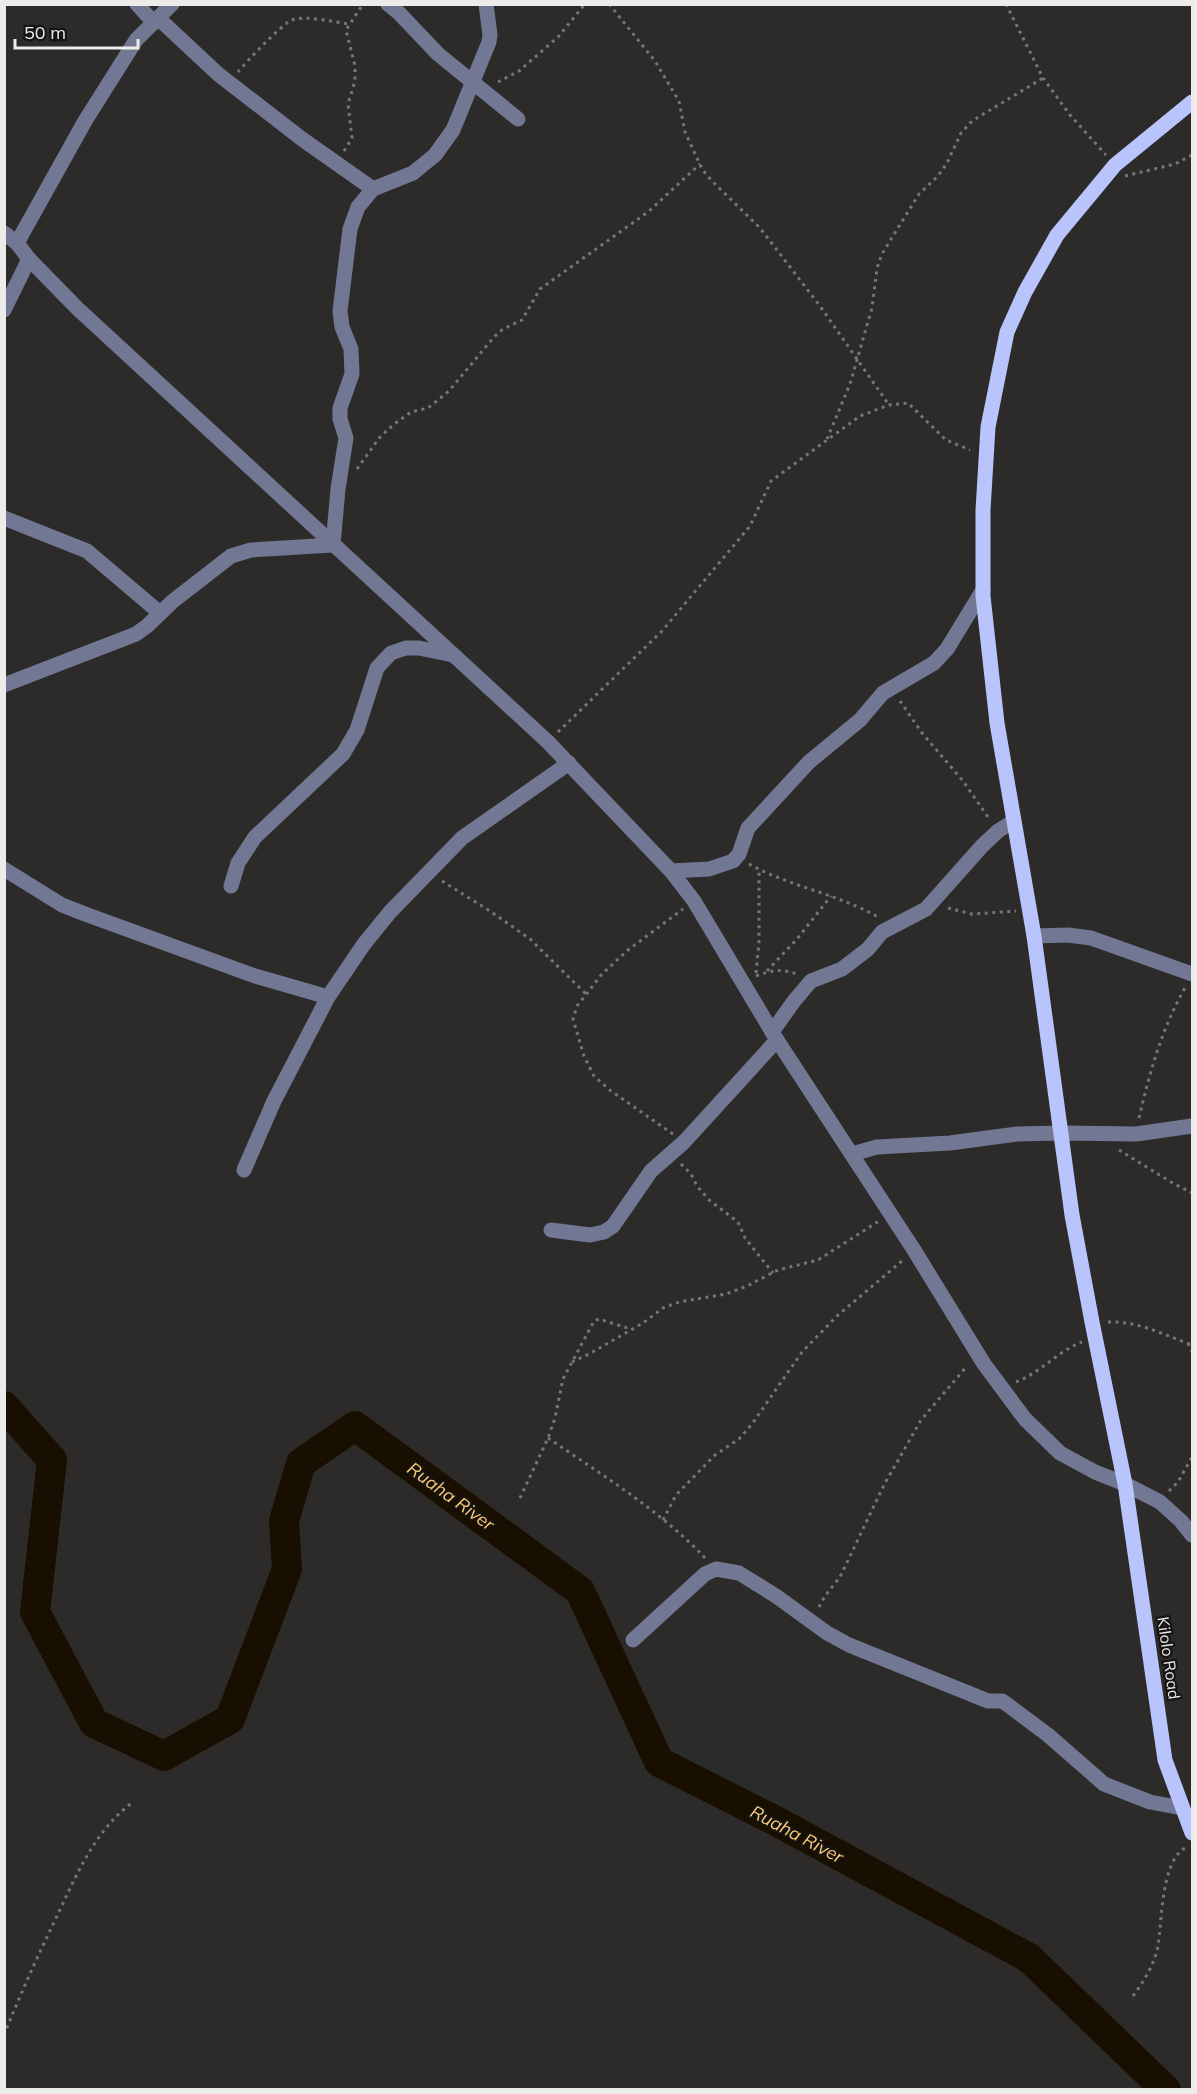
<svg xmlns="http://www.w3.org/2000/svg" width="1197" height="2094" viewBox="0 0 1197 2094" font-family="Mulish,sans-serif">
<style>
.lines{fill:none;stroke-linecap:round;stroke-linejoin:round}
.river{stroke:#190f00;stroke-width:30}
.path{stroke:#787674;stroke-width:3;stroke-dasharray:3 4.5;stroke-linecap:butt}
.minor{stroke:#727893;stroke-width:15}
.major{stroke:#b8c4fb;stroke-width:15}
.labels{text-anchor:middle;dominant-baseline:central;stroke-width:4.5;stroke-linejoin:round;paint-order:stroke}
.street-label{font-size:16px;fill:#edecea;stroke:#151413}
.water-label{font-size:18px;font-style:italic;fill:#ffcb72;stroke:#151413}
</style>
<rect width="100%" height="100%" fill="#2d2b29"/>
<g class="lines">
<path class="river" d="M 4,1406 L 52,1460 L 35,1612 L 94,1723 L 164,1756 L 230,1719 L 287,1569 L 284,1521 L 301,1463 L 355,1426 L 580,1591 L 659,1762 L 774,1820 L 1029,1958 L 1166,2090"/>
<g class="path">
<path d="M 609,4 L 655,61 L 679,101 L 685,132 L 702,169 L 711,180 L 760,228 L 820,306 L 889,405"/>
<path d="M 1006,4 L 1043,78 L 1070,115 L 1106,155"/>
<path d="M 238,72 C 245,63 283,23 292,20 C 308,15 332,22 349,24"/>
<path d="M 498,82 L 519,71 L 558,37 L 585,4"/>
<path d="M 344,151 L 352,138 L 348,104 L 355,81 L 355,66 L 346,30 L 363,4"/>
<path d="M 1125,176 L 1175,164 L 1192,155"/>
<path d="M 827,439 L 850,384 L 872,308 L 877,268 L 882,254 L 896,231 L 919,194 L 938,176 L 947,163 L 961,133 L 972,121 L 1043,78"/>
<path d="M 357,469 L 380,437 L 393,425 L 411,412 L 428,408 L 449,391 L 494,337 L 503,329 L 522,320 L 540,289 L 648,212 L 700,164"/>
<path d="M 900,701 L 922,733 L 963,781 L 990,820"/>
<path d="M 558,732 L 662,631 L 750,526 L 771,481 L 860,416 L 889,405 L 908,403 L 946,440 L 970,450"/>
<path d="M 749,864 C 791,887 838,894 878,917"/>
<path d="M 442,881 L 490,911 L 530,939 L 586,994"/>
<path d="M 948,908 L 972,914 L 1016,911"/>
<path d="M 767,971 L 797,939 L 831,896"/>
<path d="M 756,973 L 759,942 L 759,870"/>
<path d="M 756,976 C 772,970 783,968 799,975"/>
<path d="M 1139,1118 C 1150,1071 1162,1028 1186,986"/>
<path d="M 673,1134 L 611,1091 L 594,1076 L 584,1056 L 573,1019 L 577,1006 L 602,974 L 628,950 L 683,909"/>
<path d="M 1119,1150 L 1171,1182 L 1192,1193"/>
<path d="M 681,1164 L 691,1174 L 697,1186 L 709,1200 L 738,1222 L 745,1238 L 773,1273"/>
<path d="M 1108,1322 C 1139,1321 1164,1335 1192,1345"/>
<path d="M 1188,1343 L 1192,1352"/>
<path d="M 572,1362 L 591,1353 L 643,1323 L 663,1308 L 679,1302 L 726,1294 L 747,1286 L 778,1270 L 818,1260 L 879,1221"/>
<path d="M 1016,1382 C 1040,1373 1058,1351 1082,1342"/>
<path d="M 548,1438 C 602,1475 661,1511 706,1559"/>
<path d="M 1169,1491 L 1178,1482 L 1192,1457"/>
<path d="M 520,1498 L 548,1438 L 555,1418 L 563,1379 L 594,1321 L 599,1319 L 631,1329"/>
<path d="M 663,1520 L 676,1495 L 715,1455 L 739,1439 L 752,1424 L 802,1352 L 837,1316 L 902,1261"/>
<path d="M 819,1607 L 825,1596 L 840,1577 L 884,1485 L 921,1420 L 967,1366"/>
<path d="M 1133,1996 C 1144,1981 1154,1965 1158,1946 C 1162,1921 1161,1866 1183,1849 L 1188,1849"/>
<path d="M 4,2035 C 20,1995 38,1955 57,1916 C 77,1874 95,1830 133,1802"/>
</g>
<g class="minor">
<path d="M 137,4 L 154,23"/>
<path d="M 388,4 L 399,13 L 438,54 L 518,119"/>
<path d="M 158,18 L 218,74 L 302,139 L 373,189"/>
<path d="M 4,233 L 17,243 L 29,259 L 78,309 L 548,742 L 671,871 L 694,901 L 777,1040 L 914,1250 L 984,1364 L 1025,1419 L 1060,1453 L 1095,1472 L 1125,1484 L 1160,1502 L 1181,1521 L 1192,1535"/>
<path d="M 17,243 L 85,121 L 136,40 L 172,4"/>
<path d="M 4,310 L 29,259"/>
<path d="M 4,518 L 87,551 L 160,613"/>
<path d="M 4,685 L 136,634 L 147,626 L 173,601 L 231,556 L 251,550 L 333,545 L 338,489 L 346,438 L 340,419 L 340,408 L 352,374 L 351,349 L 342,327 L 340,311 L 350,229 L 358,207 L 373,189 L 413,173 L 435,155 L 453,130 L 489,42 L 490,35 L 486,4"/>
<path d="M 4,869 L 62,905 L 85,914 L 255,976 L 328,997"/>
<path d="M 671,871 L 709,869 L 733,861 L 739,854 L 748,828 L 809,762 L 860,720 L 883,693 L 934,663 L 947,649 L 983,590"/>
<path d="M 231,886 L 238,863 L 255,837 L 343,754 L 357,730 L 377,668 L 391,653 L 406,648 L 419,648 L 453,655"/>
<path d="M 1034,936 L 1068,935 L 1091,938 L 1192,974"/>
<path d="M 772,1032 L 794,1001 L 811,981 L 842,969 L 868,949 L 882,932 L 926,909 L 982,846 L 998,831 L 1014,821"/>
<path d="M 852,1154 L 877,1147 L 950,1143 L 1017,1134 L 1062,1133 L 1136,1134 L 1192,1126"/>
<path d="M 244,1170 L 274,1101 L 328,997 L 364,944 L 390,912 L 462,838 L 569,763"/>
<path d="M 551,1230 L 590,1235 L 604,1232 L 613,1226 L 651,1171 L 684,1142 L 777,1040"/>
<path d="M 633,1640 L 705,1574 L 716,1569 L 739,1573 L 776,1596 L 827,1633 L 849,1645 L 988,1701 L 1002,1701 L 1008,1705 L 1048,1735 L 1104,1784 L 1150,1802 L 1182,1808"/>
</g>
<path class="major" d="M 1192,102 L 1115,165 L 1057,235 L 1025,292 L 1007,332 L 988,427 L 983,510 L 983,596 L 997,723 L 1034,936 L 1072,1215 L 1092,1322 L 1125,1484 L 1165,1760 L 1192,1833"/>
</g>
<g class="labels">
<g class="street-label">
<text transform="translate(1169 1658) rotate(82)">Kilolo Road</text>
</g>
<g class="water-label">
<text transform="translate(451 1496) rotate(36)">Ruaha River</text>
<text transform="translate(797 1834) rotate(28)">Ruaha River</text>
</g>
</g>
<rect width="1197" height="2094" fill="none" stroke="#edecea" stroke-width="12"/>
<path d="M15 39v9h123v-9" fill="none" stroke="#edecea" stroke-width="3"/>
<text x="24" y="39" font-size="18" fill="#edecea" stroke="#151413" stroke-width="4.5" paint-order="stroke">50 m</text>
</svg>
